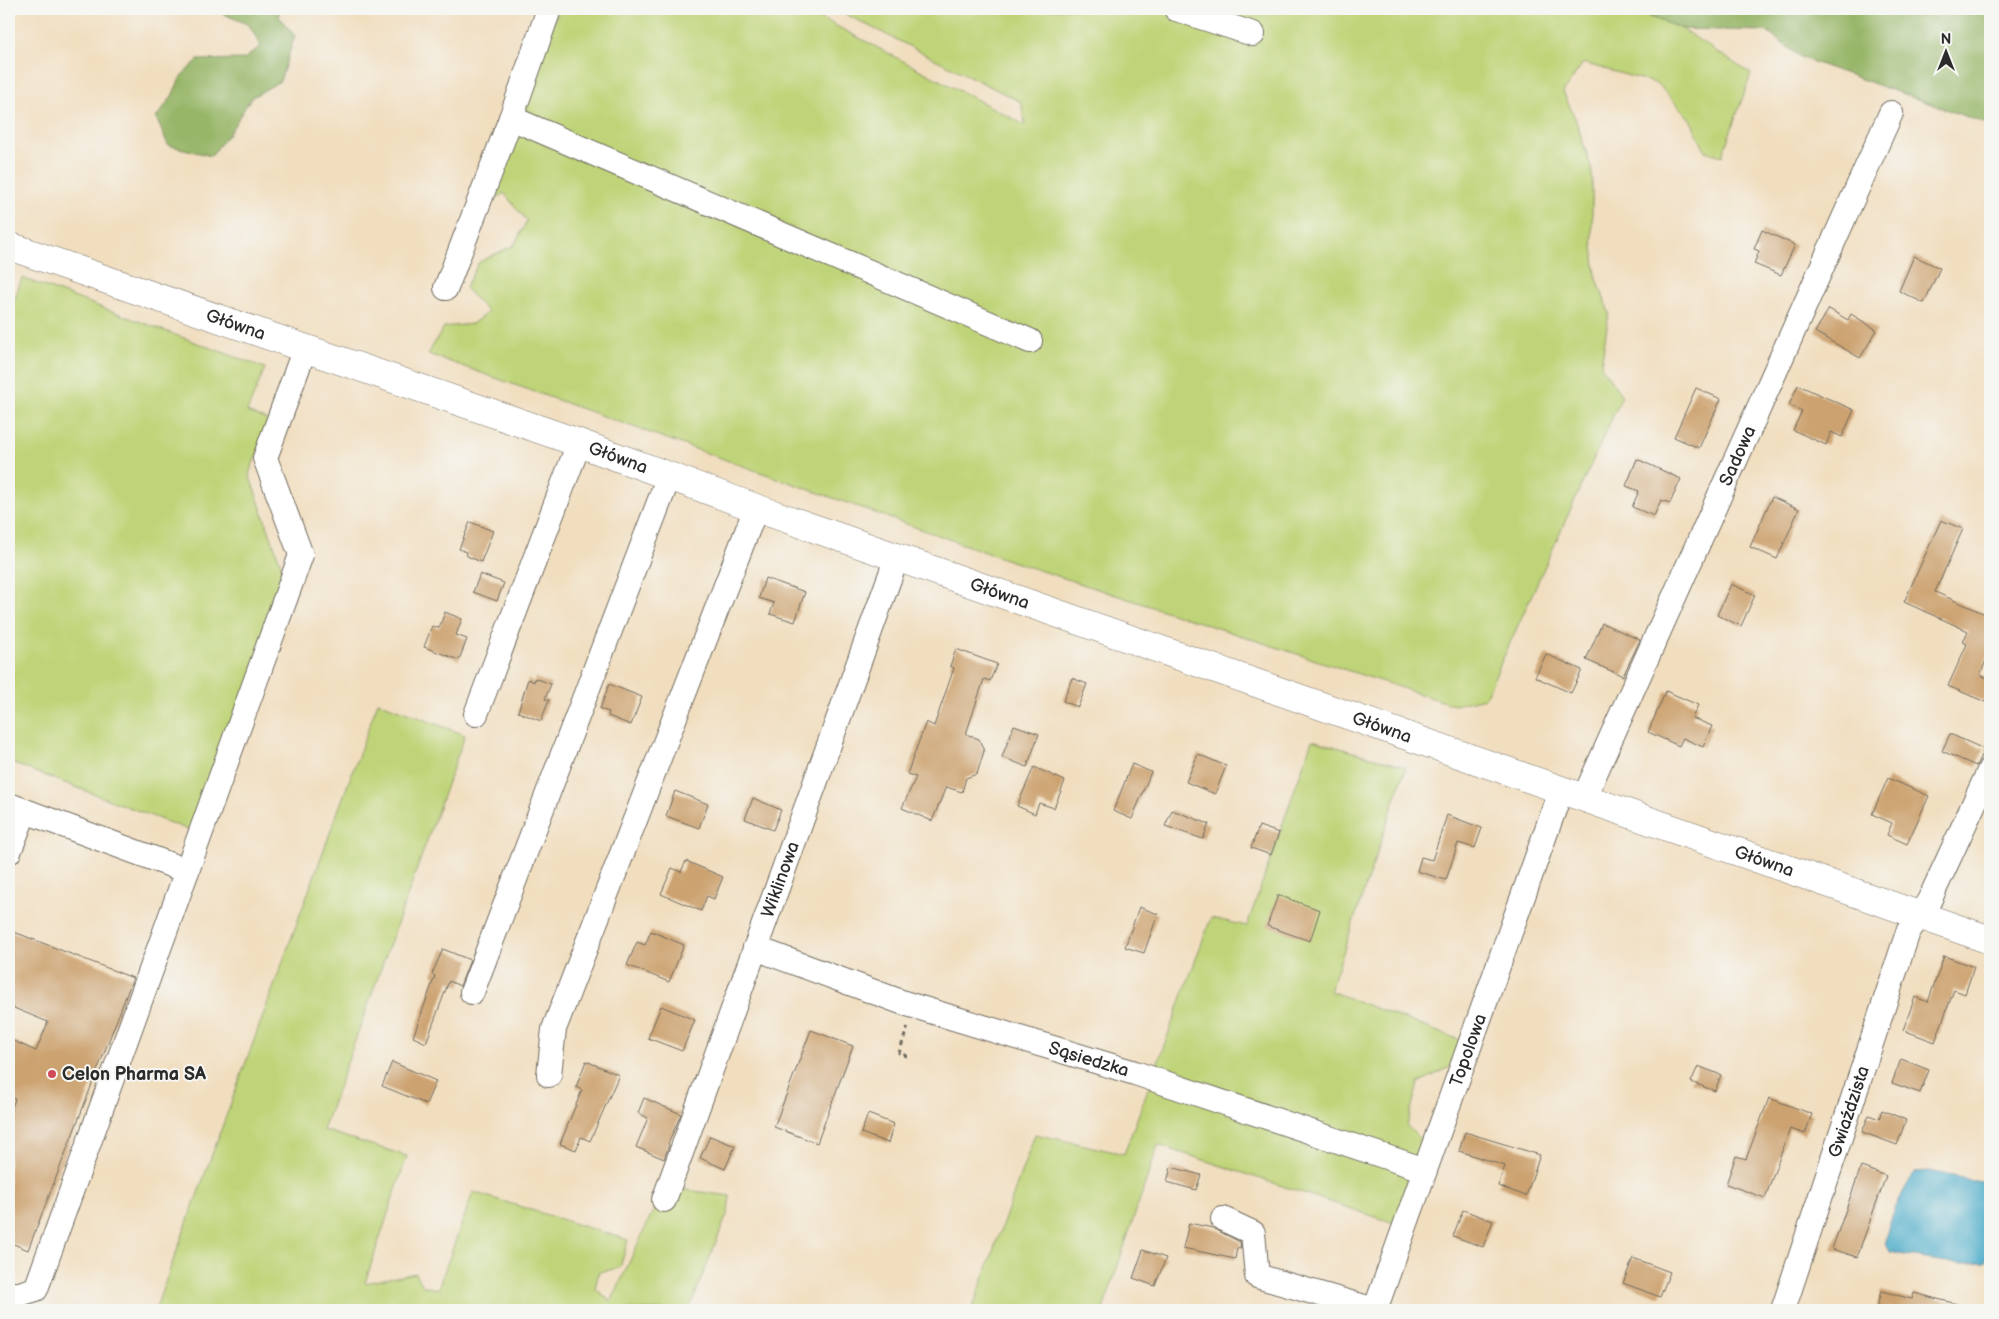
<svg xmlns="http://www.w3.org/2000/svg" width="1999" height="1319" viewBox="0 0 1999 1319" font-family="'Balsamiq Sans',sans-serif">
<style>
.green{fill:#bfd478;stroke:#758052}
.forest{fill:#97b668;stroke:#61704a}
.water{fill:#48aac8;stroke:#3a6a7a}
.building{fill:#cca270}
.lines{fill:none;stroke-linecap:round;stroke-linejoin:round}
.minor-casing{stroke:#706a5f;stroke-width:26}
.major-casing{stroke:#706a5f;stroke-width:29}
.path{stroke:#706a5f;stroke-width:3;stroke-dasharray:4 4;stroke-linecap:butt}
.minor{stroke:#fff;stroke-width:24}
.major{stroke:#fff;stroke-width:28}
.poi-dot{fill:#d1495b;stroke:#f6f6f2;stroke-width:2}
.labels{text-anchor:middle;dominant-baseline:central;stroke-width:4;stroke-linejoin:round;paint-order:stroke}
.street-label{font-size:18px;fill:#2b2b2b;stroke:#f6f6f2}
.poi-label{font-size:18px;font-weight:bold;fill:#2b2b2b;stroke:#f6f6f2;text-anchor:start}
</style>
<rect width="100%" height="100%" fill="#f6f6f2"/>
<filter id="ink" filterUnits="userSpaceOnUse"><feTurbulence type="fractalNoise" baseFrequency=".02" numOctaves="2"/><feDisplacementMap in="SourceGraphic" scale="10" xChannelSelector="R" yChannelSelector="G"/><feConvolveMatrix kernelMatrix="1 2 1 2 8 2 1 2 1" color-interpolation-filters="sRGB"/></filter>
<filter id="wash" filterUnits="userSpaceOnUse"><feTurbulence type="fractalNoise" baseFrequency=".0096" numOctaves="4" result="noise"/><feDisplacementMap in="SourceGraphic" scale="20" xChannelSelector="R" yChannelSelector="G"/><feGaussianBlur stdDeviation="1.12" result="paint"/><feColorMatrix in="noise" values="0 0 0 0 0 0 0 0 0 0 0 0 0 0 0 0 0 1.4 0 .05"/><feComposite in="paint" operator="in"/></filter>
<g filter="url(#wash)">
<rect width="100%" height="100%" fill="#f1debf"/>
<g class="green">
<path d="M 559,9 L 804,9 L 1025,125 L 1021,102 L 835,9 L 1630,9 L 1682,29 L 1751,74 L 1722,156 L 1705,151 L 1690,119 L 1658,84 L 1583,63 L 1563,92 L 1575,118 L 1592,170 L 1592,236 L 1596,276 L 1609,313 L 1601,366 L 1622,396 L 1485,698 L 1454,705 L 1002,558 L 428,354 L 444,327 L 472,324 L 488,312 L 465,288 L 479,262 L 514,245 L 527,221 L 504,193 L 485,206 Z"/>
<path d="M 22,278 L 265,368 L 247,412 L 270,421 L 249,474 L 287,582 L 202,835 L 9,762 L 9,315 Z"/>
<path d="M 378,702 L 465,735 L 323,1130 L 407,1156 L 365,1283 L 416,1273 L 423,1286 L 438,1289 L 473,1192 L 628,1240 L 620,1268 L 599,1272 L 595,1288 L 611,1302 L 664,1187 L 730,1196 L 728,1212 L 689,1310 L 155,1310 Z"/>
<path d="M 1312,740 L 1406,767 L 1330,991 L 1465,1042 L 1458,1063 L 1418,1083 L 1407,1126 L 1428,1147 L 1400,1225 L 1158,1145 L 1103,1310 L 972,1310 L 1035,1134 L 1124,1154 L 1211,918 L 1247,926 Z"/>
</g>
<g class="forest">
<path d="M 212,9 L 279,9 L 279,17 L 295,36 L 280,81 L 251,98 L 230,132 L 211,156 L 168,145 L 156,118 L 172,96 L 181,76 L 198,60 L 244,59 L 261,46 L 249,25 Z"/>
<path d="M 1630,9 L 1990,9 L 1990,125 L 1802,58 L 1766,31 L 1682,29 Z"/>
</g>
<path class="water" d="M 1929,1171 L 1990,1184 L 1990,1246 L 1985,1262 C 1953,1266 1921,1258 1890,1252 C 1889,1249 1886,1244 1886,1241 C 1886,1222 1905,1187 1915,1172 Z"/>
<g id="blocks">
<g class="building">
<path d="M 1762,230 L 1795,245 L 1781,275 L 1754,264 L 1759,251 L 1754,249 Z"/>
<path d="M 1914,256 L 1940,268 L 1924,303 L 1899,291 Z"/>
<path d="M 1829,309 L 1848,320 L 1851,314 L 1877,330 L 1860,358 L 1815,332 Z"/>
<path d="M 1798,385 L 1854,410 L 1842,437 L 1831,432 L 1826,445 L 1793,430 L 1802,411 L 1789,405 Z"/>
<path d="M 1696,388 L 1721,399 L 1699,448 L 1674,437 Z"/>
<path d="M 1637,459 L 1681,479 L 1670,503 L 1661,500 L 1654,516 L 1632,507 L 1639,491 L 1626,486 Z"/>
<path d="M 1772,497 L 1799,509 L 1777,559 L 1750,547 Z"/>
<path d="M 1941,520 L 1963,529 L 1935,592 L 1990,616 L 1990,651 L 1980,675 L 1990,679 L 1990,704 L 1948,686 L 1967,644 L 1963,642 L 1968,631 L 1904,602 Z"/>
<path d="M 470,522 L 493,531 L 481,562 L 467,556 L 466,552 L 459,549 Z"/>
<path d="M 480,574 L 504,583 L 497,601 L 473,592 Z"/>
<path d="M 765,578 L 805,592 L 795,622 L 770,614 L 774,603 L 759,598 Z"/>
<path d="M 1731,584 L 1755,595 L 1741,626 L 1717,615 Z"/>
<path d="M 445,612 L 462,619 L 456,635 L 467,639 L 459,660 L 424,647 L 432,626 L 439,628 Z"/>
<path d="M 1602,623 L 1640,640 L 1623,676 L 1586,660 Z"/>
<path d="M 956,649 L 997,664 L 990,681 L 984,679 L 966,734 L 979,739 L 984,751 L 977,774 L 966,778 L 962,792 L 946,787 L 932,821 L 902,808 L 916,777 L 907,774 L 926,722 L 934,726 L 954,668 L 950,666 Z"/>
<path d="M 1546,654 L 1582,670 L 1571,693 L 1535,677 Z"/>
<path d="M 535,678 L 551,684 L 545,699 L 549,700 L 541,721 L 518,712 L 528,679 L 534,682 Z"/>
<path d="M 1072,678 L 1087,684 L 1078,707 L 1063,701 Z"/>
<path d="M 609,684 L 642,697 L 631,725 L 608,716 L 609,712 L 600,709 Z"/>
<path d="M 1666,691 L 1698,705 L 1692,718 L 1712,726 L 1703,747 L 1683,738 L 1679,746 L 1648,732 Z"/>
<path d="M 1014,725 L 1039,734 L 1027,767 L 1002,757 Z"/>
<path d="M 1950,734 L 1984,749 L 1976,766 L 1942,751 Z"/>
<path d="M 1198,754 L 1226,766 L 1215,794 L 1186,782 Z"/>
<path d="M 1132,764 L 1151,772 L 1132,819 L 1113,811 Z"/>
<path d="M 1034,767 L 1065,781 L 1054,808 L 1039,803 L 1035,814 L 1017,806 Z"/>
<path d="M 1888,778 L 1929,796 L 1907,844 L 1887,835 L 1892,823 L 1872,814 Z"/>
<path d="M 675,791 L 708,804 L 699,828 L 666,816 Z"/>
<path d="M 753,798 L 781,810 L 773,830 L 745,819 Z"/>
<path d="M 1172,810 L 1209,824 L 1203,839 L 1165,826 Z"/>
<path d="M 1447,815 L 1482,828 L 1475,848 L 1458,843 L 1446,880 L 1417,871 L 1421,857 L 1432,860 Z"/>
<path d="M 1259,826 L 1279,833 L 1271,855 L 1251,848 Z"/>
<path d="M 686,861 L 723,877 L 714,899 L 707,896 L 701,911 L 661,894 L 672,868 L 681,872 Z"/>
<path d="M 1278,895 L 1320,910 L 1310,941 L 1267,926 Z"/>
<path d="M 1139,907 L 1158,914 L 1144,953 L 1125,947 Z"/>
<path d="M 9,930 L 133,978 L 28,1250 L 9,1242 L 9,1116 L 15,1099 L 9,1097 L 9,1039 L 36,1051 L 48,1022 L 9,1006 Z"/>
<path d="M 651,931 L 684,945 L 669,982 L 627,965 L 637,942 L 645,945 Z"/>
<path d="M 443,949 L 470,960 L 460,986 L 449,981 L 426,1043 L 413,1037 L 435,976 L 432,974 Z"/>
<path d="M 1944,956 L 1974,967 L 1965,994 L 1954,990 L 1935,1042 L 1903,1030 L 1915,997 L 1928,1002 Z"/>
<path d="M 661,1006 L 695,1020 L 682,1051 L 648,1038 Z"/>
<path d="M 811,1030 L 853,1046 L 817,1143 L 774,1127 Z"/>
<path d="M 1901,1059 L 1929,1070 L 1920,1093 L 1892,1083 Z"/>
<path d="M 586,1061 L 619,1075 L 590,1141 L 581,1137 L 576,1150 L 560,1144 L 582,1090 L 576,1087 Z"/>
<path d="M 392,1062 L 436,1081 L 426,1104 L 382,1086 Z"/>
<path d="M 1698,1066 L 1721,1075 L 1715,1091 L 1691,1082 Z"/>
<path d="M 644,1098 L 681,1114 L 668,1144 L 669,1145 L 664,1159 L 636,1147 L 648,1118 L 638,1113 Z"/>
<path d="M 1769,1098 L 1812,1114 L 1805,1134 L 1790,1129 L 1765,1198 L 1726,1184 L 1736,1156 L 1746,1159 Z"/>
<path d="M 1882,1110 L 1906,1120 L 1897,1145 L 1862,1132 L 1869,1115 L 1879,1119 Z"/>
<path d="M 868,1114 L 894,1124 L 888,1143 L 861,1133 Z"/>
<path d="M 1465,1132 L 1540,1155 L 1526,1196 L 1498,1186 L 1505,1166 L 1459,1151 Z"/>
<path d="M 710,1136 L 735,1146 L 725,1169 L 700,1158 Z"/>
<path d="M 1171,1167 L 1201,1175 L 1196,1190 L 1167,1182 Z"/>
<path d="M 1861,1167 L 1886,1176 L 1857,1257 L 1832,1249 Z"/>
<path d="M 1463,1210 L 1493,1221 L 1483,1247 L 1453,1236 Z"/>
<path d="M 1189,1223 L 1213,1228 L 1240,1242 L 1241,1249 L 1237,1248 L 1235,1259 L 1183,1248 Z"/>
<path d="M 1143,1250 L 1166,1258 L 1155,1286 L 1133,1278 Z"/>
<path d="M 1633,1258 L 1670,1272 L 1660,1297 L 1623,1283 Z"/>
<path d="M 1881,1291 L 1912,1299 L 1914,1293 L 1961,1305 L 1961,1310 L 1876,1310 Z"/>
</g>
</g>
</g>
<g filter="url(#ink)">
<use href="#blocks" fill-opacity="0" stroke="#706a5f" stroke-width="1"/>
<g class="lines">
<g class="minor-casing">
<g id="minor">
<path d="M 1176,9 L 1253,34"/>
<path d="M 511,118 L 1030,341"/>
<path d="M 446,288 L 511,118 L 549,9"/>
<path d="M 476,714 L 579,443"/>
<path id="s1" d="M 1584,798 L 1891,113"/>
<path d="M 9,805 L 187,871"/>
<path d="M 9,852 L 25,811"/>
<path id="s2" d="M 755,948 L 904,1003 L 1135,1073 L 1425,1170"/>
<path d="M 472,992 L 669,476"/>
<path d="M 549,1075 L 554,1029 L 756,508"/>
<path id="s3" d="M 664,1200 L 897,557"/>
<path d="M 1223,1219 L 1253,1233 L 1257,1276 L 1375,1310"/>
<path d="M 9,1293 L 16,1295 L 36,1289 L 301,555 L 265,458 L 305,348"/>
<path id="s4" d="M 1375,1310 L 1561,790"/>
<path id="s5" d="M 1783,1310 L 1908,932 L 1929,901 L 1990,769"/>
</g>
</g>
<g class="major-casing">
<g id="major">
<path id="s6" d="M 9,246 L 579,443 L 756,508 L 1990,940"/>
</g>
</g>
<path class="path" d="M 907,1056 L 899,1053 L 908,1026"/>
<use href="#minor" class="minor"/>
<use href="#major" class="major"/>
</g>
</g>
<circle class="poi-dot" cx="52" cy="1074" r="5"/>
<g class="labels">
<g class="street-label">
<text stroke="none"><textPath href="#s6" startOffset="240">Główna</textPath></text>
<text stroke="none"><textPath href="#s1" startOffset="375">Sadowa</textPath></text>
<text stroke="none"><textPath href="#s6" startOffset="645">Główna</textPath></text>
<text stroke="none"><textPath href="#s6" startOffset="1050">Główna</textPath></text>
<text stroke="none"><textPath href="#s6" startOffset="1455">Główna</textPath></text>
<text stroke="none"><textPath href="#s6" startOffset="1860">Główna</textPath></text>
<text stroke="none"><textPath href="#s3" startOffset="341">Wiklinowa</textPath></text>
<text stroke="none"><textPath href="#s4" startOffset="276">Topolowa</textPath></text>
<text stroke="none"><textPath href="#s2" startOffset="352">Sąsiedzka</textPath></text>
<text stroke="none"><textPath href="#s5" startOffset="209">Gwiaździsta</textPath></text>
</g>
<g class="poi-label">
<text x="62" y="1074">Celon Pharma SA</text>
</g>
</g>
<rect width="1999" height="1319" fill="none" stroke="#f6f6f2" stroke-width="30"/>
<g transform="translate(1946 52)" stroke="#f6f6f2" stroke-width="4" paint-order="stroke">
<path d="M0-4L9 19L0 12L-9 19Z" fill="#2b2b2b"/>
<text y="-8" font-size="14" font-weight="bold" text-anchor="middle" fill="#2b2b2b">N</text>
</g>
</svg>
